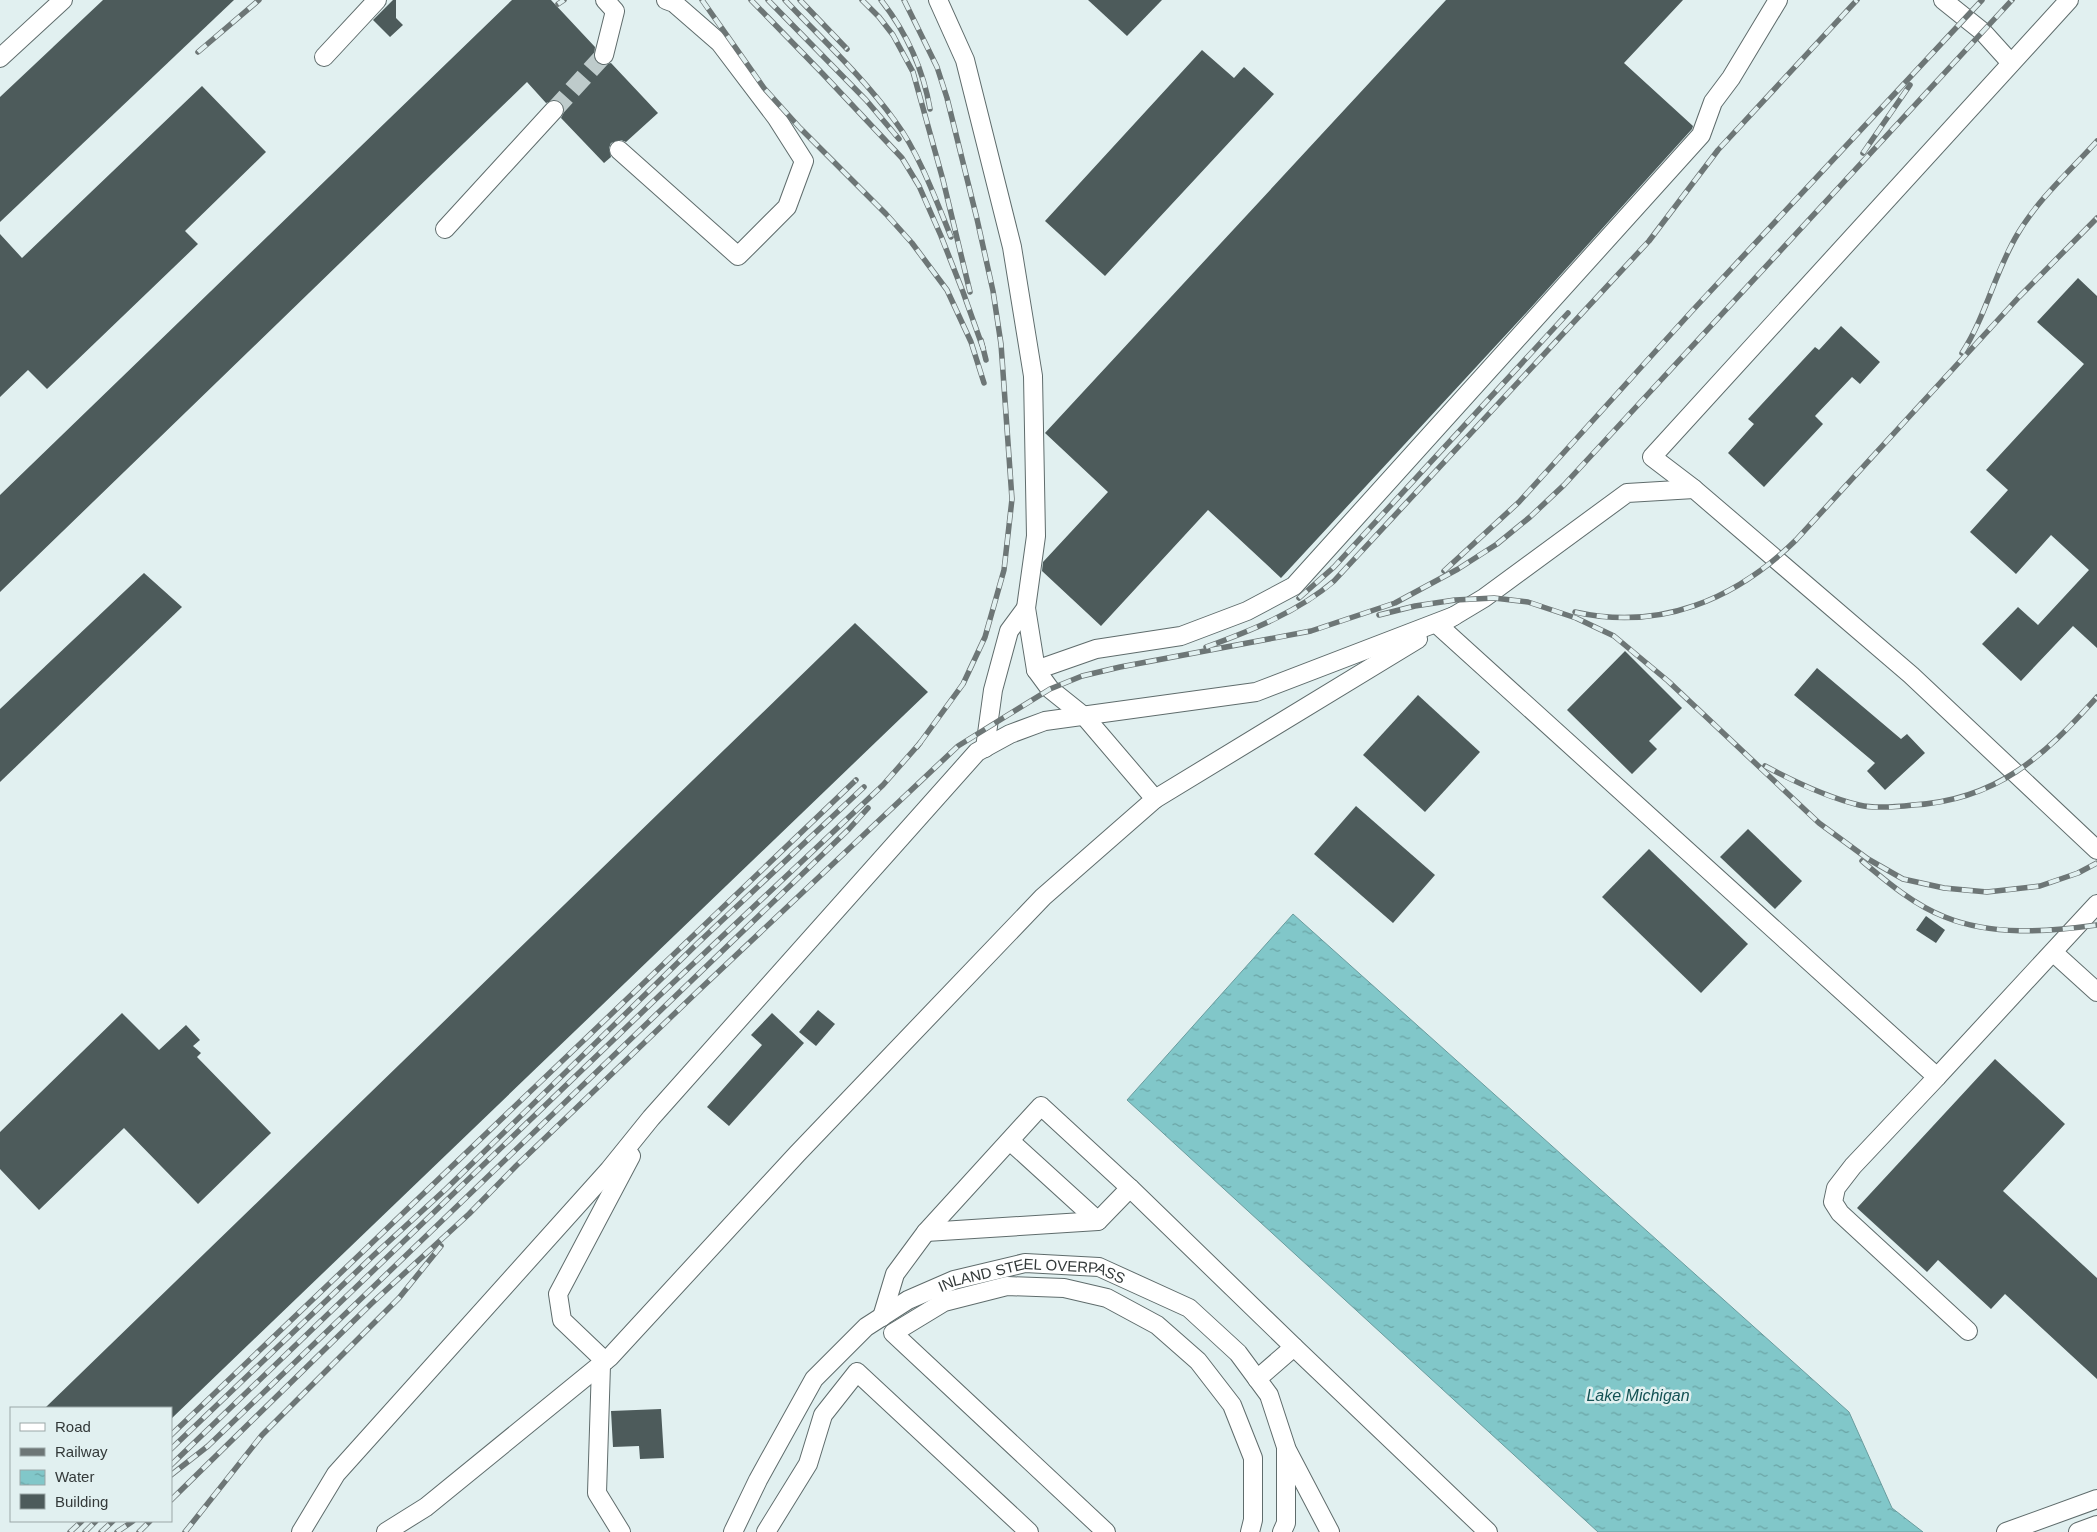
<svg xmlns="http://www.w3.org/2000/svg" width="2097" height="1532" viewBox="0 0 2097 1532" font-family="Arial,sans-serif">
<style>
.water{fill:url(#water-ripples);stroke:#6a9c9e}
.building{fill:#4d5b5b}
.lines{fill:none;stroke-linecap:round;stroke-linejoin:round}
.minor-tunnel{stroke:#becbcb;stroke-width:18;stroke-dasharray:18 9;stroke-linecap:butt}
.minor-casing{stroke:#5f6c6c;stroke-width:20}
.minor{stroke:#fff;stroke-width:18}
.rail-casing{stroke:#6d7676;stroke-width:5.5}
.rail{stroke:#e1f0f0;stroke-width:4;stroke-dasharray:11;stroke-linecap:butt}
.labels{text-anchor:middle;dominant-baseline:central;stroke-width:5;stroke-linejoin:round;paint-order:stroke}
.street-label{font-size:15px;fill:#333939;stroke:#e1f0f0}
.water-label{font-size:16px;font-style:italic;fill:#135153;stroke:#e1f0f0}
</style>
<defs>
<pattern id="water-ripples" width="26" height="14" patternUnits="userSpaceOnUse" patternTransform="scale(1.25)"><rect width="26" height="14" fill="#81c7c9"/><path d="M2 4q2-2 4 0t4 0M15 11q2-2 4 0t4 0" fill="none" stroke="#6aa3a4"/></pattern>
</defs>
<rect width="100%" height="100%" fill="#e1f0f0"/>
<path class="water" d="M 1293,914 L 1849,1412 L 1892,1508 L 1923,1532 L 1598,1532 L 1127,1100 Z"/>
<g class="building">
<path d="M 103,0 L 234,0 L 0,222 L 0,97 Z"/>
<path d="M 393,0 L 396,0 L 396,18 L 403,25 L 390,37 L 373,20 Z"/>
<path d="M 512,0 L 551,0 L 595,47 L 594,57 L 596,62 L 602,65 L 611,63 L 658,113 L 626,142 L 621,140 L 611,143 L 609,148 L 611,157 L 604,163 L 561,118 L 564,112 L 561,103 L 556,100 L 546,103 L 527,82 L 0,592 L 0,495 Z"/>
<path d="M 1088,0 L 1162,0 L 1127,36 Z"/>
<path d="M 1446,0 L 1683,0 L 1624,63 L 1693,126 L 1692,129 L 1527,312 L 1281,578 L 1208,510 L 1101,626 L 1042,571 L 1043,562 L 1108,492 L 1045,433 Z"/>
<path d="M 1202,50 L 1234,78 L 1244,67 L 1274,94 L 1105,276 L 1045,221 Z"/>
<path d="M 202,86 L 266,152 L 185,231 L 198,244 L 47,389 L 28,370 L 0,397 L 0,234 L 22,258 Z"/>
<path d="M 2078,278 L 2097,296 L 2097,648 L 2073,626 L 2021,681 L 1982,644 L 2018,607 L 2038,625 L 2089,570 L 2051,535 L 2016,574 L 1970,532 L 2008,490 L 1986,470 L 2084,364 L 2037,322 Z"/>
<path d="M 1841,326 L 1880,362 L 1860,384 L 1852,377 L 1815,416 L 1823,424 L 1764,487 L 1728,453 L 1754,424 L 1748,419 L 1815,347 L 1819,350 Z"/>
<path d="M 144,573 L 182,607 L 0,782 L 0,709 Z"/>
<path d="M 855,623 L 928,692 L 171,1419 L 171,1408 L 45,1408 Z"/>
<path d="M 1625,651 L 1682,708 L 1649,741 L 1657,749 L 1632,774 L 1567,710 Z"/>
<path d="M 1817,668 L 1901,739 L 1907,734 L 1925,753 L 1885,790 L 1867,771 L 1875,763 L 1794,695 Z"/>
<path d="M 1418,695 L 1480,752 L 1425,812 L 1363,755 Z"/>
<path d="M 1356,806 L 1435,875 L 1393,923 L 1314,854 Z"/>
<path d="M 1748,829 L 1802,881 L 1775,909 L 1720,857 Z"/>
<path d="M 1649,849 L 1748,944 L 1701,993 L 1602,897 Z"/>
<path d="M 1926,916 L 1945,930 L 1936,943 L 1916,930 Z"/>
<path d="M 818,1010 L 835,1024 L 816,1046 L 799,1032 Z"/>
<path d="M 122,1013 L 159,1050 L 186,1025 L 200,1040 L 193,1046 L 201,1053 L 197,1057 L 271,1133 L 198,1204 L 124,1128 L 39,1210 L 0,1169 L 0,1132 Z"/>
<path d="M 772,1013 L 804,1043 L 729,1126 L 707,1107 L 762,1045 L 751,1035 Z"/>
<path d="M 1995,1059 L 2065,1124 L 2003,1191 L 2097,1278 L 2097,1379 L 2005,1294 L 1991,1309 L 1938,1260 L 1927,1272 L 1857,1208 Z"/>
<path d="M 661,1409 L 664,1458 L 640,1459 L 639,1446 L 613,1447 L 611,1411 Z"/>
</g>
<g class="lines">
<path class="minor-tunnel" d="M 554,110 L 604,55"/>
<g class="minor-casing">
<g id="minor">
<path d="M 1943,0 L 1983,32 L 2011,63"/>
<path d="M 604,55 L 615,11 L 605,0"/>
<path d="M 324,57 L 377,0"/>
<path d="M 0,58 L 63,0"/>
<path d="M 619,150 L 738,256 L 787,207 L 804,161 L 776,117 L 720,43 L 674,3 L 666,0"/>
<path d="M 445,229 L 554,110"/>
<path d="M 1694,489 L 1652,457 L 2069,0"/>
<path d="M 1444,622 L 1484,598 L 1627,493 L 1694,489 L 1911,675 L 2097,850"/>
<path d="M 1439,626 L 1937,1077 L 2097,904"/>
<path d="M 1036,670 L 1096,649 L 1181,636 L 1247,611 L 1294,586 L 1701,135 L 1713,102 L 1731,78 L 1778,0"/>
<path d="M 985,748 L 993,690 L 1009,631 L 1026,608"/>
<path d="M 1155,799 L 1418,639"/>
<path d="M 2054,953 L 2097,992"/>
<path d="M 1937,1077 L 1853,1166 L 1836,1188 L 1833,1202 L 1840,1213 L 1968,1331"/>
<path d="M 1010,1141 L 1098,1221 L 1130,1188"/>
<path d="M 926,1232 L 1098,1221"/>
<path d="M 882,1317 L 895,1274 L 926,1232 L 1041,1106 L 1130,1188 L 1294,1347 L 1257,1379"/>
<path d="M 1294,1347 L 1488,1532"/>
<path d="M 605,1361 L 562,1320 L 558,1294 L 631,1156"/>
<path d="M 601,1365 L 597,1493 L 621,1532"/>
<path d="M 1287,1450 L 1330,1532"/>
<path d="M 301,1532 L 336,1474 L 609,1170 L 651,1118 L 977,752 L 1010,734 L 1045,721 L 1256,692 L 1454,616"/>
<path d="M 386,1532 L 426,1507 L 610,1357 L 797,1154 L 1043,897 L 1155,799 L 1085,717 L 1050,689 L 1036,670 L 1026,608 L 1036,536 L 1033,376 L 1012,247 L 965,60 L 938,0"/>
<path id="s1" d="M 733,1532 L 758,1480 L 814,1379 L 866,1327 L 908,1300 L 954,1280 L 1025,1263 L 1099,1267 L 1189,1308 L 1238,1353 L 1269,1395 L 1286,1447 L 1286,1523 L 1282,1532"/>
<path d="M 766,1532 L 808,1464 L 823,1415 L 857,1372 L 1029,1532"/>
<path d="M 1106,1532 L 893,1333 L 944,1302 L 1007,1286 L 1064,1288 L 1107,1298 L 1157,1325 L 1198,1361 L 1232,1405 L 1253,1458 L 1253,1520 L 1250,1532"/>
<path d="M 2006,1532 L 2097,1499"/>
<path d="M 2078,1532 L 2097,1525"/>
</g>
</g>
<use href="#minor" class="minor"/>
<g class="rail-casing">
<g id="rail">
<path d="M 702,0 L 764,88 L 800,128 L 886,214 L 912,243 L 947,290 L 971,342 L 984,383"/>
<path d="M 751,0 L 822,73 L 902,158 L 919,186 L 941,236 L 963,292 L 983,348"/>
<path d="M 768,0 L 866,100 L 899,139"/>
<path d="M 785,0 C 822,39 863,77 895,121 C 919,153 936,200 951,237"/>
<path d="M 800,0 L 847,49"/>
<path d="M 862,0 L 879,17 L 893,35 L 913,72 L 943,180 L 970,292"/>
<path d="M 881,0 C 906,32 923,68 930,109"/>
<path d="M 904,0 L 937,67 L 947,98 L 977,219 L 993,291 L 1001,344 L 1012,499 L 1004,570 L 985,637 L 963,684 L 917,747"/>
<path d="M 558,4 L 564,0"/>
<path d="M 198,52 L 259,0"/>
<path d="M 1863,153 L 1910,85"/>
<path d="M 981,340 L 986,360"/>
<path d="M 1962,353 C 1986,316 1995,272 2017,235 C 2038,199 2070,171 2097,141"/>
<path d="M 1444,571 L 1519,502 L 1692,311 L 1982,0"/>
<path d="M 1299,598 L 1334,567 L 1568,313"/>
<path d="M 1575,612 C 1660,631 1735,600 1796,540 L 2019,297 L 2097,218"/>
<path d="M 1379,615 L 1415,606 L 1455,600 L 1494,598 L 1528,602 L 1576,618 L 1614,636 L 1668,681 L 1819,823 L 1868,859 L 1903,879 L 1944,888 L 1987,892 L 2040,886 L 2078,873 L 2097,863"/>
<path d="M 1206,647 C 1250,631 1298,612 1334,581 L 1649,241 L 1718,150 L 1857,0"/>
<path d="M 1765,766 C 1795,782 1826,797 1859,805 C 1876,809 1896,807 1913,805 C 1997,800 2043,757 2097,697"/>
<path d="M 1862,861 C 1887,882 1914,905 1945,917 C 1992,936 2047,932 2097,925"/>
<path d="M 171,1435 L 856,780"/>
<path d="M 171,1449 L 374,1255 L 446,1189 L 698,943 L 864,787"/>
<path d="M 171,1465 L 659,996 L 883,785 L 920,743"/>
<path d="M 171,1475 L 208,1446 L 849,829 L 868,808"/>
<path d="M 171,1500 L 371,1304 L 469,1214 L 516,1166 L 696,993 L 958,746 L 1050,689 L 1082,676 L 1120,667 L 1311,631 L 1395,603 L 1458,569 L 1497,544 L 1530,517 L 1564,485 L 2012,0"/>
<path d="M 70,1532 L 82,1521"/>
<path d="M 85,1532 L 96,1521"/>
<path d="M 101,1532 L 113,1521"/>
<path d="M 117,1532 L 133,1521"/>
<path d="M 139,1532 L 150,1521"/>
<path d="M 185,1532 L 262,1435 L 399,1298 L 441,1246"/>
</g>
</g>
<use href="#rail" class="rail"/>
</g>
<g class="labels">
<g class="street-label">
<text stroke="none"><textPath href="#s1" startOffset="426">INLAND STEEL OVERPASS</textPath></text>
</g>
<g class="water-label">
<text x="1638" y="1395">Lake Michigan</text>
</g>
</g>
<rect x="10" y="1407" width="162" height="115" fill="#e1f0f0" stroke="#9ba7a7"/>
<rect x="20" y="1423" width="25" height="8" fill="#ffffff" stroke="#9ba7a7"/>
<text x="55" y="1432" font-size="15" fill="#333939">Road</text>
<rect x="20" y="1448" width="25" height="8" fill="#6d7676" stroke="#9ba7a7"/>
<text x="55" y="1457" font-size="15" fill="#333939">Railway</text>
<rect x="20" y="1470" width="25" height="15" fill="url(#water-ripples)" stroke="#9ba7a7"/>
<text x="55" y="1482" font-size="15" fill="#333939">Water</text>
<rect x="20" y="1494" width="25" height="15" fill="#4d5b5b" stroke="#9ba7a7"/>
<text x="55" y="1507" font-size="15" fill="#333939">Building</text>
</svg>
